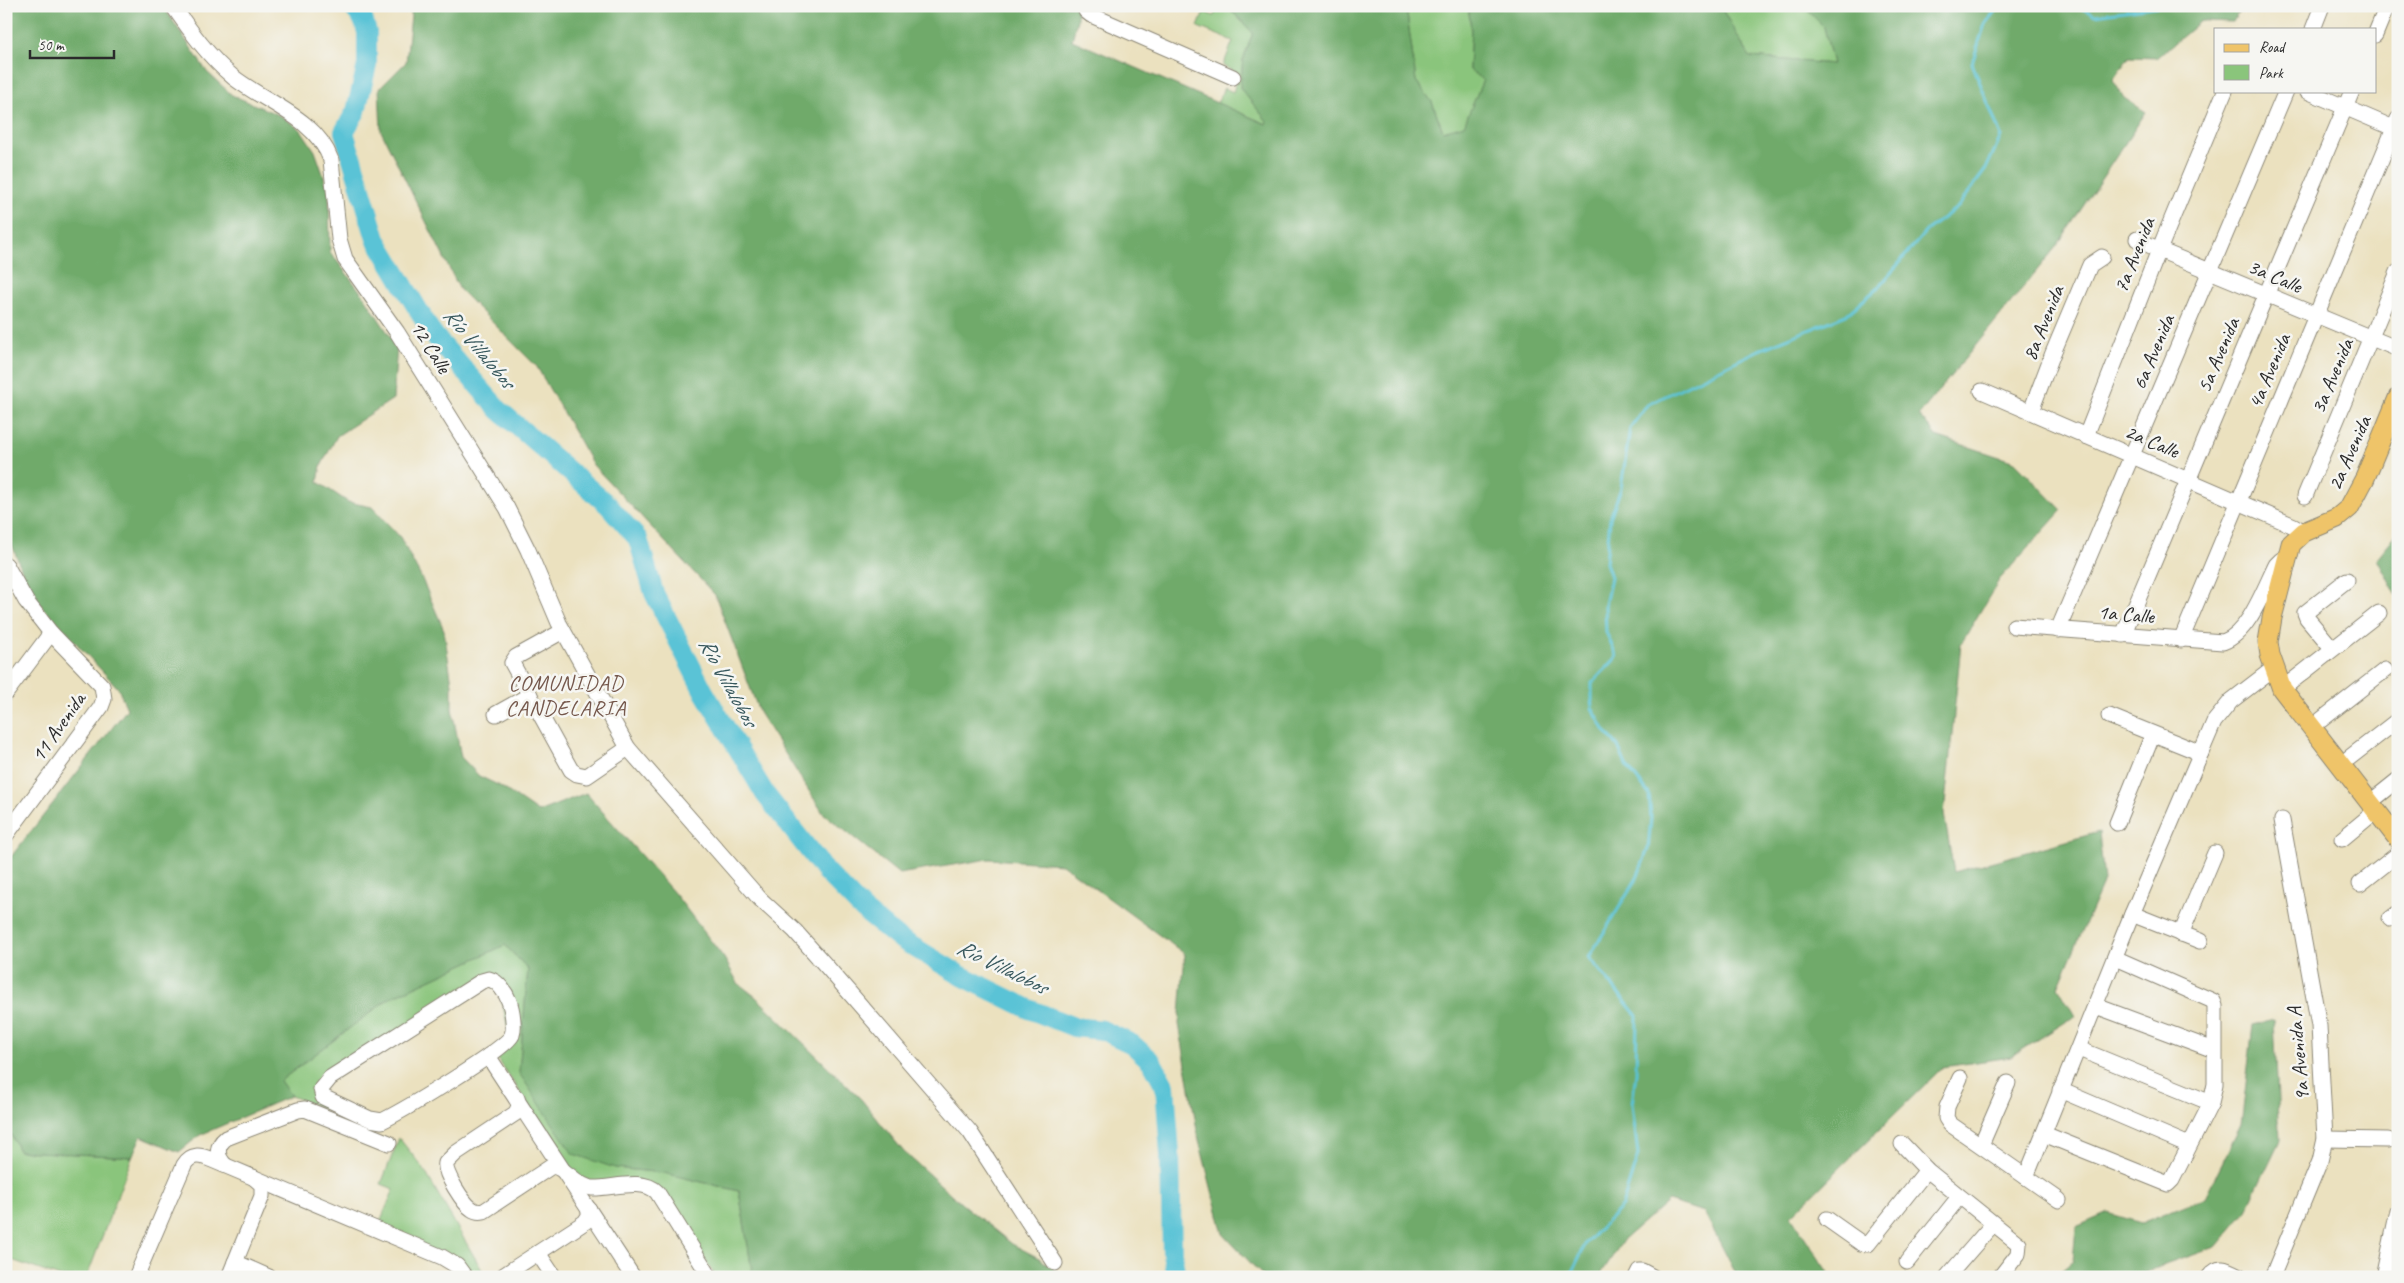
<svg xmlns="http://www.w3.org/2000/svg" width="2404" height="1283" viewBox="0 0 2404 1283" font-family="Caveat,sans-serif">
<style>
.green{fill:#8ac57b;stroke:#5a7853}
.forest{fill:#6faa6b;stroke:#4d6a4b}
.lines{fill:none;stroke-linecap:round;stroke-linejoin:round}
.stream{stroke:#5ac3d6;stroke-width:3}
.river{stroke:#5ac3d6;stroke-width:20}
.minor-casing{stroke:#8b8675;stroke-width:17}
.major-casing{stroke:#8b8675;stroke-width:21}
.minor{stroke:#fff;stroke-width:15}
.major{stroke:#efc469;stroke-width:19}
.labels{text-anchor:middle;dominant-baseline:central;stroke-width:5;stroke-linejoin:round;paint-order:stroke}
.street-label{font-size:21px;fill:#2b2b2b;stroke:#f6f6f2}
.water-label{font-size:22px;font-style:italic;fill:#39595e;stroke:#f6f6f2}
.neighbourhood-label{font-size:22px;letter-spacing:1px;fill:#75584c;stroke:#f6f6f2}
</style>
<rect width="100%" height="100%" fill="#f6f6f2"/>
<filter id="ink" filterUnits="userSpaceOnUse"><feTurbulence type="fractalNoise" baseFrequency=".02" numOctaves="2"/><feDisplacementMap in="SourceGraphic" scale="10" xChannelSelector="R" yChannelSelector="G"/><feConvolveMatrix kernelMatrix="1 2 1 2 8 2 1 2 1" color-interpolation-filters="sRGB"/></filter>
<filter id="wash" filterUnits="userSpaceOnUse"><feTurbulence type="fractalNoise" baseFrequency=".0096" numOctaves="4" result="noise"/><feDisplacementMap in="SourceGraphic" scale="20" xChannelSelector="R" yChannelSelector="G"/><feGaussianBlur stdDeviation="1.12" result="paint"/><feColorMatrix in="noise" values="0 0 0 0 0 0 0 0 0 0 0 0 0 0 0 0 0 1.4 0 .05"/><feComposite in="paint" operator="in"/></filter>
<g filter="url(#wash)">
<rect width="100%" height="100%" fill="#ebe1bf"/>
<g class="green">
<path d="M 1217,6 L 1227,6 L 1253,33 L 1243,60 L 1240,88 L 1267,121 L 1267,124 L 1217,103 L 1224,88 L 1233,92 L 1239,73 L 1223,66 L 1233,41 L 1198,27 L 1204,12 L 1214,16 Z"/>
<path d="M 1394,6 L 1468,6 L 1471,28 L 1469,69 L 1483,80 L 1464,126 L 1443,131 L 1432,102 L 1416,81 L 1407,14 Z"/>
<path d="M 1720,6 L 1803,6 L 1824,27 L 1833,64 L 1750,57 Z"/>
<path d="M 505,945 L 528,969 L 519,1073 L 615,1168 L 664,1173 L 739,1191 L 753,1277 L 716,1277 L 663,1195 L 594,1184 L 577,1178 L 497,1058 L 511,1043 L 497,978 L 322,1079 L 321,1103 L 332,1112 L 291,1096 L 280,1081 L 388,999 Z"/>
<path d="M 6,1124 L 19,1151 L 132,1157 L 87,1277 L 60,1277 L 6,1258 Z"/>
<path d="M 399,1138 L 423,1168 L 486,1277 L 472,1277 L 379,1224 L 394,1189 L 381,1184 Z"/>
</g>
<g class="forest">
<path d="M 6,6 L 163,6 L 207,72 L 232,95 L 281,116 L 301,130 L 315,151 L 329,191 L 330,252 L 364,296 L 397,347 L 393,399 L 337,436 L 321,466 L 318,482 L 348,502 L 372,507 L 400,537 L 422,579 L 444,630 L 452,684 L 452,709 L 461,757 L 479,776 L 500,786 L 538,812 L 586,793 L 675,894 L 724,958 L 738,983 L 756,997 L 861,1099 L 904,1152 L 962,1204 L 1012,1244 L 1039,1258 L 1064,1277 L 753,1277 L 739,1191 L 664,1173 L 615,1168 L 573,1154 L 519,1073 L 528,969 L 505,945 L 388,999 L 280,1081 L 291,1096 L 200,1135 L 179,1152 L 141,1136 L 132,1157 L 19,1151 L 6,1124 L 6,863 L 127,709 L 118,688 L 32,596 L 8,535 L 10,485 L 6,480 Z"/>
<path d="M 412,6 L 1077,6 L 1077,20 L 1072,40 L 1266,124 L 1267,121 L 1240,88 L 1243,60 L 1253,33 L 1227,6 L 1394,6 L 1407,14 L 1416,81 L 1432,102 L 1443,131 L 1464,125 L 1483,80 L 1469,69 L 1471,28 L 1468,6 L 1720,6 L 1750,57 L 1833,64 L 1824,27 L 1803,6 L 2242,6 L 2233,22 L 2201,21 L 2157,58 L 2129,57 L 2113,80 L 2124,98 L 2146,112 L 2056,247 L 1919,415 L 1936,436 L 2015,462 L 2062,510 L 1999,580 L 1961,644 L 1944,814 L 1954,872 L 2099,832 L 2104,881 L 2058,987 L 2075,1016 L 2011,1057 L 1943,1067 L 1791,1216 L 1829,1274 L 1839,1277 L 1734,1277 L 1735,1272 L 1704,1212 L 1668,1201 L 1624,1239 L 1599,1277 L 1264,1277 L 1223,1234 L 1198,1136 L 1179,1024 L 1185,954 L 1062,864 L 989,859 L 899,874 L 823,813 L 760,714 L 715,595 L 593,465 L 537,367 L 460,290 L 381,131 L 379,89 L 406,62 Z"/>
<path d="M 2398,532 L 2398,598 L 2377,558 Z"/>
<path d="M 2274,1020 L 2280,1140 L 2245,1213 L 2216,1247 L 2139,1274 L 2140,1277 L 2054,1277 L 2073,1261 L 2076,1227 L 2108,1213 L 2141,1223 L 2205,1197 L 2241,1125 L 2253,1025 Z"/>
</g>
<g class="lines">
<g class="stream">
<path d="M 2076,6 L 2095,15 L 2160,6"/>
<path d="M 1566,1277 L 1573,1270 L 1586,1243 L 1622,1206 L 1638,1155 L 1632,1104 L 1636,1073 L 1637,1016 L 1589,957 L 1637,878 L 1648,849 L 1651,818 L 1649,794 L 1626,765 L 1618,746 L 1605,731 L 1592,708 L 1592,683 L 1617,657 L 1606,632 L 1605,605 L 1611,577 L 1606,563 L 1610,518 L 1621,488 L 1630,428 L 1647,405 L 1759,350 L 1846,315 L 1879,287 L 1927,230 L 1958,207 L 1986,169 L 2001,136 L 1972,63 L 1985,24 L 1999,6"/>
</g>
<path class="river" d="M 352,6 L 363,19 L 367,32 L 367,65 L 356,111 L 344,132 L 376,239 L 432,333 L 499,410 L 608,505 L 638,539 L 654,593 L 704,692 L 765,794 L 826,872 L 863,910 L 897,937 L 960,975 L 1029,1009 L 1074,1027 L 1102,1030 L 1132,1044 L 1152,1062 L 1165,1086 L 1170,1154 L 1172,1253 L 1176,1277"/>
</g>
</g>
<g filter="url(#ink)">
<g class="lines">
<g class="minor-casing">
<g id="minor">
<path d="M 173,6 C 191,32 209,57 233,77 C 266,103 316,118 331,160 L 339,239 L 345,259 L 397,332 L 507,508 L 528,550 L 559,623 L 628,748 L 760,899 L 795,931 L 828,968 L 970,1132 L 1055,1263"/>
<path d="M 1085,6 L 1086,11 L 1091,15 L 1233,77"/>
<path d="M 2313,29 L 2322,6"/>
<path d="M 2375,35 L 2387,6"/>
<path d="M 2307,91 L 2398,130"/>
<path d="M 2137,239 L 2159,250 L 2398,349"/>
<path d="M 1982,391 L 2294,526 L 2304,532"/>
<path d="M 2031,411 L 2053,353 L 2090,265 L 2102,257"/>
<path d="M 2086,436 L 2159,250 L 2225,91"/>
<path d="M 2305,496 L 2398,272"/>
<path d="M 6,565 L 26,601 L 51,633 L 102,686 L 104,699 L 101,707 L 6,835"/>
<path d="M 2014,626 L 2223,642 C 2249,633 2264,589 2276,565 L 2281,560 L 2286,560"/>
<path d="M 2058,630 L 2286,91"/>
<path d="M 563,631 L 516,657 L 512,663 L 571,770 L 577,774 L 587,776 L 628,748"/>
<path d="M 2123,635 L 2352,91"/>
<path d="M 2181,640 L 2398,119"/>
<path d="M 2332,648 L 2307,618 L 2305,613 L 2347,580"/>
<path d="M 2282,689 L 2379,613"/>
<path d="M 6,693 L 51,633"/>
<path d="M 496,714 L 530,695"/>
<path d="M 2109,716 L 2201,753"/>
<path d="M 2321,720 L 2385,670"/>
<path d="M 2349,758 L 2398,720"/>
<path d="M 2378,796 L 2398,780"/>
<path d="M 2117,823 L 2153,734"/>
<path d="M 2342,839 L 2377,810"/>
<path d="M 2360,884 L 2398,854"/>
<path d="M 2132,914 L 2200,941"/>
<path d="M 2390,919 L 2398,913"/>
<path d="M 2181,934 L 2215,853"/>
<path d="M 489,979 C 498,981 506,993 509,1001 C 512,1009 515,1027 512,1035 C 506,1050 402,1111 382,1121 L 370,1119 L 323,1097 L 321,1089 L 330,1078 L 482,981 Z"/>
<path d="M 2096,1006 L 2214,1050"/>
<path d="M 2079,1049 L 2211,1103"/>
<path d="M 488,1056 L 633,1277"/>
<path d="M 1960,1078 L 1947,1107 L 1946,1118 L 1950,1124 L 2059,1200"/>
<path d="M 2060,1090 L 2189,1145"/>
<path d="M 517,1098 L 519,1106 L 516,1113 L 456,1153 L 446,1163 C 443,1172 464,1204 472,1209 C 476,1212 479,1212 484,1211 L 552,1166 C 566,1167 575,1186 592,1188 C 611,1189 642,1177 657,1192 L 710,1277"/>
<path d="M 2044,1134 L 2168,1184 L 2172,1180 L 2211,1103 L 2215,1084 L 2215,1006 L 2213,1001 L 2115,958"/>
<path d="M 2325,1139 L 2388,1140"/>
<path d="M 1902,1144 L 1927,1170 L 2019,1244 L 2018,1254 L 2000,1277"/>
<path d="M 1981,1145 L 2008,1083"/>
<path d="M 225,1165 C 216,1156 216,1146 226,1138 L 298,1110 L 305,1109 L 389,1143"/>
<path d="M 2026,1177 L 2132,914 L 2214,722 L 2231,701 L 2274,668"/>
<path d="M 1827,1219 L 1861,1243 L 1868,1244 L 1927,1170"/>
<path d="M 538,1253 L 554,1277"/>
<path d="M 235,1262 L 269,1277"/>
<path d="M 1907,1262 L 1959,1197"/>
<path d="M 504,1275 L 585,1222 L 589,1216 L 589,1209"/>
<path d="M 136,1277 L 184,1165 C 191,1153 200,1155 212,1160 L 442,1257 L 457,1266 L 465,1277"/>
<path d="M 229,1277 L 262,1196 L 262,1185 L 253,1177"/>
<path d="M 1636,1277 L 1639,1271 L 1642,1271 L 1653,1277"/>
<path d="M 1947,1277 L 1993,1224"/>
<path d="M 2209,1277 C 2219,1263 2228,1270 2241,1277"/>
<path d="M 2272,1277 L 2320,1161 L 2325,1139 L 2319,1026 L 2282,820"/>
<path d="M 2384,1277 L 2398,1210"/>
</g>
</g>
<g class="major-casing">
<path id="major" d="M 2398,398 L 2365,478 L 2349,508 L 2337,518 L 2304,532 L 2291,544 L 2272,618 L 2268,642 L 2270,655 L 2282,689 L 2398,839"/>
</g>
<use href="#minor" class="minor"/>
<use href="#major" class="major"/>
</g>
</g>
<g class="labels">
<g class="street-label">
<text transform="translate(2134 255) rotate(-68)">7a Avenida</text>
<text transform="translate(2275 276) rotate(23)">3a Calle</text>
<text transform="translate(2043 323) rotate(-68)">8a Avenida</text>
<text transform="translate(431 347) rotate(58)">12 Calle</text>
<text transform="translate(2153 352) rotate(-67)">6a Avenida</text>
<text transform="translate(2218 355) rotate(-67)">5a Avenida</text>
<text transform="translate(2269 371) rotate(-67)">4a Avenida</text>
<text transform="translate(2332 376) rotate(-67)">3a Avenida</text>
<text transform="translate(2152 441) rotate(23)">2a Calle</text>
<text transform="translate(2349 453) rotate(-66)">2a Avenida</text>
<text transform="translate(2126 614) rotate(5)">1a Calle</text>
<text transform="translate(58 727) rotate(-55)">11 Avenida</text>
<text transform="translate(2298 1054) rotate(-95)">9a Avenida A</text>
</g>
<g class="water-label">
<text transform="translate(479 348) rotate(50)">Río Villalobos</text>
<text transform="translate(728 682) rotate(61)">Río Villalobos</text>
<text transform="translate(1002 967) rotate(26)">Río Villalobos</text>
</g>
<g class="neighbourhood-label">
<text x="566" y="683">COMUNIDAD<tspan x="566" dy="25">CANDELARIA</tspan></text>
</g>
</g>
<rect width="2404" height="1283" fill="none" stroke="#f6f6f2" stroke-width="25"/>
<rect x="2214" y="28" width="162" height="65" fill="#f6f6f2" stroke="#a5a5a2"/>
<rect x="2224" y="44" width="25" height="8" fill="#efc469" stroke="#a5a5a2"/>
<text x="2259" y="52" font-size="15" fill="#2b2b2b">Road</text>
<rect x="2224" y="65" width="25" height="15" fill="#8ac57b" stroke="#a5a5a2"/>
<text x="2259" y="78" font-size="15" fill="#2b2b2b">Park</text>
<path d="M30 50v8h84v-8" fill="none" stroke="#2b2b2b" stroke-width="2.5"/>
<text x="38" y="50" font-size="15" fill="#2b2b2b" stroke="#f6f6f2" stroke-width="4" paint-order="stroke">50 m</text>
</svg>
